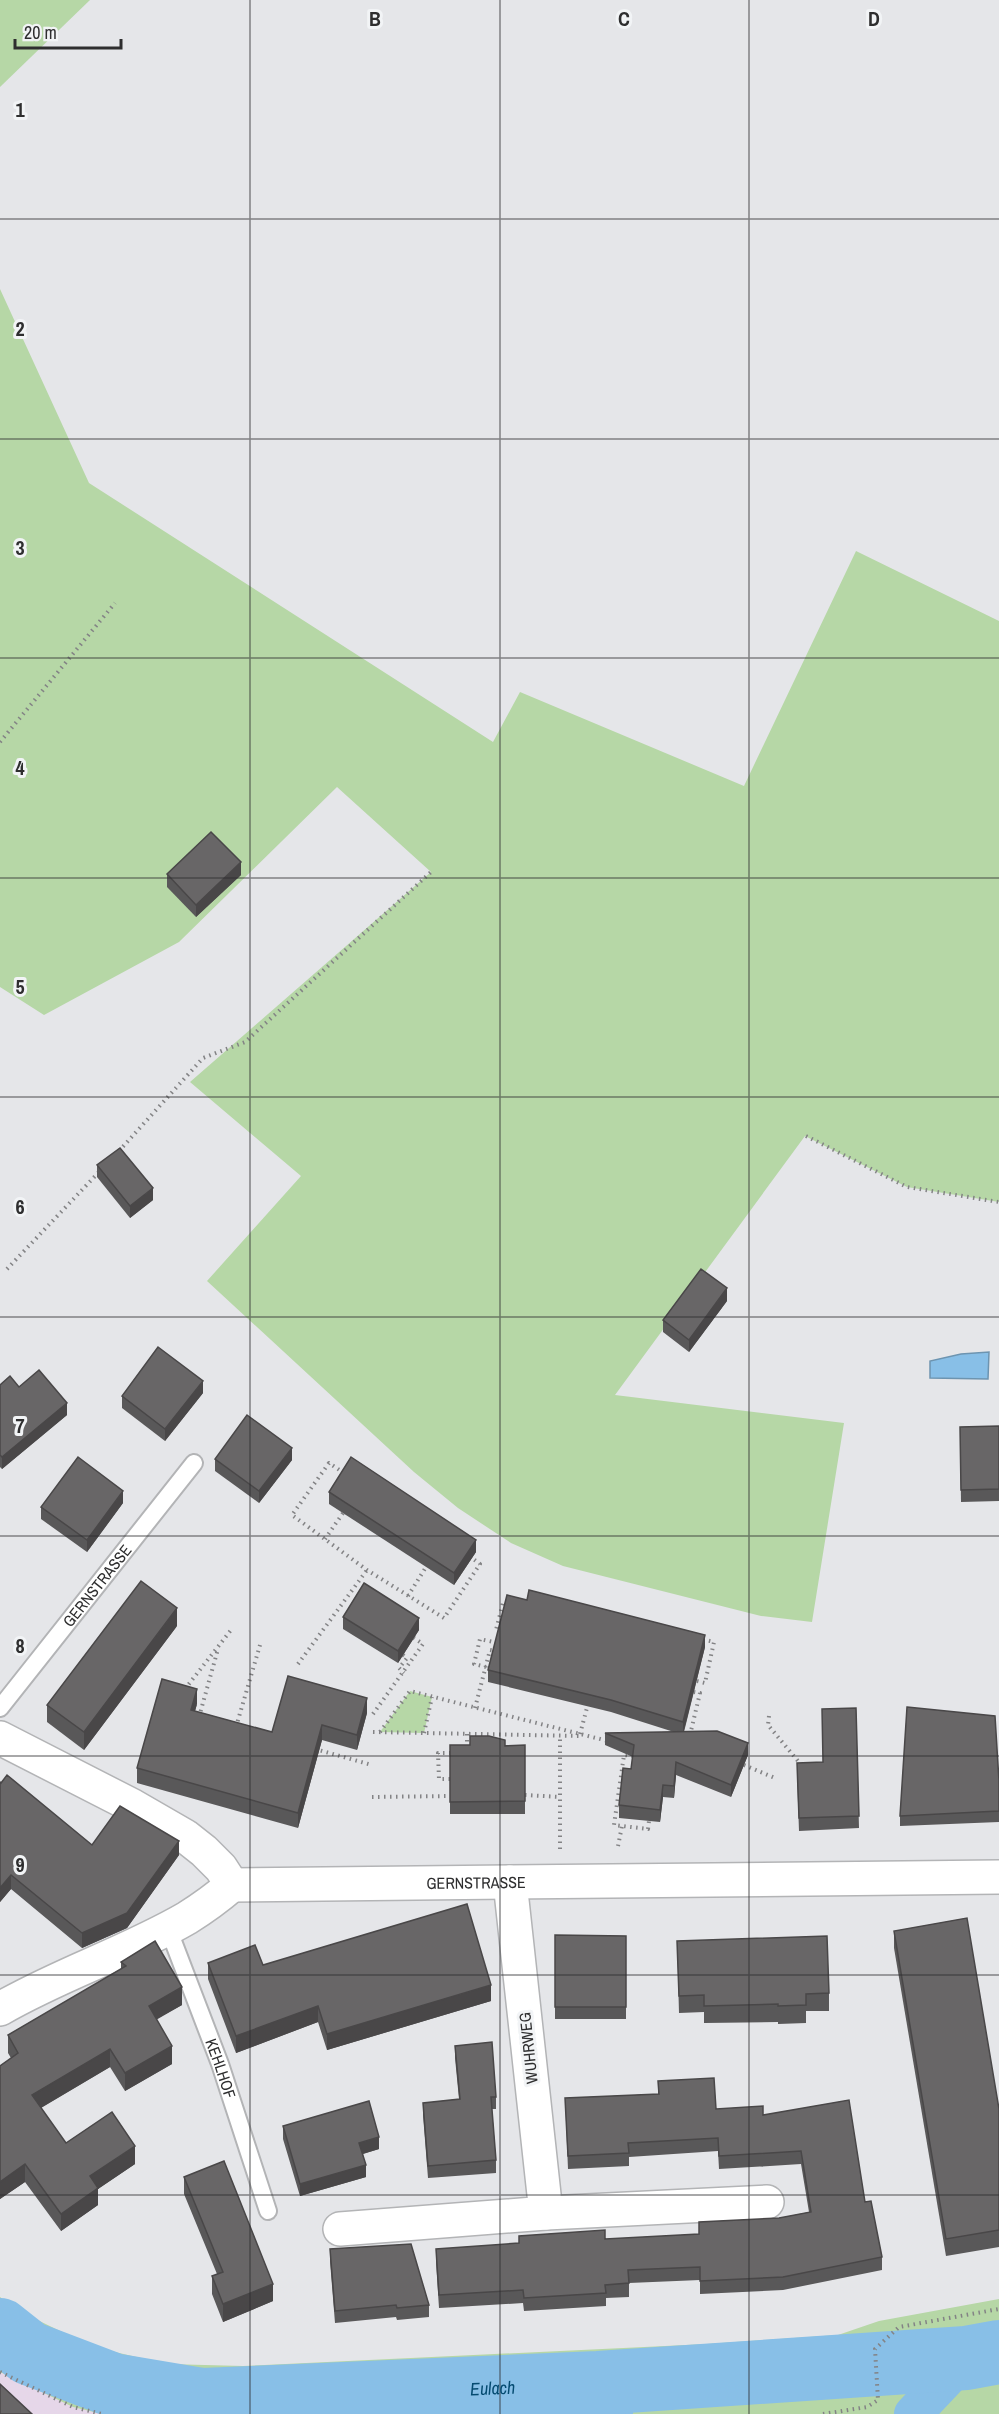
<svg xmlns="http://www.w3.org/2000/svg" width="999" height="2414" viewBox="0 0 999 2414" font-family="'Archivo Narrow',sans-serif">
<style>
.industrial{fill:#e6d7e9}
.green{fill:#b6d7a6}
.water{fill:#88bfe7;stroke:#6d94b0;stroke-width:1.5}
.lines{fill:none;stroke-linecap:round;stroke-linejoin:round}
.canal{stroke:#88bfe7;stroke-width:38}
.river{stroke:#88bfe7;stroke-width:64}
.service-casing{stroke:#b3b4b6;stroke-width:20}
.minor-casing{stroke:#b3b4b6;stroke-width:36}
.path{stroke:#838385;stroke-width:4;stroke-dasharray:1.5 4.5;stroke-linecap:butt}
.service{stroke:#fff;stroke-width:16}
.minor{stroke:#fff;stroke-width:33}
.wall{fill:#595859}
.shaded-wall{fill:#494748}
.building{fill:#686667;stroke:#494748;stroke-width:1.5}
.grid{fill:none;stroke:#2e2e2f;stroke-width:1.5;stroke-opacity:0.55}
.labels{text-anchor:middle;dominant-baseline:central;stroke-width:6;stroke-linejoin:round;paint-order:stroke}
.street-label{font-size:16px;fill:#2e2e2f;stroke:#f2f4f6}
.water-label{font-size:18px;font-style:italic;fill:#054b71;stroke:#f2f4f6}
.grid-label{font-size:20px;text-anchor:middle;font-weight:bold;fill:#2e2e2f;stroke:#f2f4f6;stroke-width:6;stroke-linejoin:round;paint-order:stroke}
</style>
<rect width="100%" height="100%" fill="#e5e6e9"/>
<path class="industrial" d="M 0,2372 L 73,2407 L 102,2414 L 0,2414 Z"/>
<g class="green">
<path d="M 0,0 L 90,0 L 0,87 Z"/>
<path d="M 0,289 L 89,483 L 493,742 L 520,692 L 744,786 L 856,551 L 999,621 L 999,1202 L 907,1187 L 805,1136 L 615,1395 L 844,1423 L 812,1622 L 761,1616 L 563,1566 L 511,1543 L 458,1508 L 414,1472 L 207,1281 L 301,1176 L 190,1082 L 431,872 L 337,787 L 179,942 L 44,1015 L 0,987 Z"/>
<path d="M 410,1691 L 432,1697 L 424,1733 L 380,1732 Z"/>
<path d="M 0,2297 L 21,2312 L 93,2347 L 167,2364 L 243,2366 L 707,2344 L 838,2335 L 879,2321 L 999,2299 L 999,2414 L 102,2414 L 73,2407 L 0,2372 Z"/>
</g>
<path class="water" d="M 989,1352 L 988,1379 L 930,1378 L 930,1361 L 961,1354 Z"/>
<g class="lines">
<g class="canal">
<path d="M 598,2383 L 614,2414"/>
<path d="M 913,2414 L 966,2358"/>
</g>
<path class="river" id="s1" d="M 0,2330 L 29,2353 L 113,2385 L 202,2400 L 598,2383 L 966,2358 L 999,2352"/>
<g class="service-casing">
<g id="service">
<path id="s2" d="M 0,1708 L 194,1463"/>
<path id="s3" d="M 168,1928 L 220,2064 L 268,2211"/>
</g>
</g>
<g class="minor-casing">
<g id="minor">
<path d="M 0,1738 L 133,1806 L 185,1836 L 204,1851 L 221,1868 L 232,1885"/>
<path id="s4" d="M 232,1885 L 999,1877"/>
<path d="M 0,2009 C 60,1974 127,1953 187,1918 C 203,1908 218,1897 232,1885"/>
<path d="M 546,2213 L 767,2202"/>
<path d="M 340,2229 L 546,2213 L 510,1882"/>
</g>
</g>
<g class="path">
<path d="M 0,742 L 115,603"/>
<path d="M 806,1136 L 907,1187 L 999,1202"/>
<path d="M 119,1151 L 203,1058 L 245,1042 L 431,872"/>
<path d="M 7,1269 L 99,1172"/>
<path d="M 344,1473 L 329,1463 L 292,1515 L 367,1570 L 444,1618 L 480,1564 L 472,1558"/>
<path d="M 325,1539 L 343,1513"/>
<path d="M 408,1596 L 426,1567"/>
<path d="M 500,1632 L 496,1630 L 503,1603 L 508,1604"/>
<path d="M 403,1655 L 407,1658 L 399,1668 L 404,1673"/>
<path d="M 298,1664 L 367,1570"/>
<path d="M 486,1667 L 474,1664 L 480,1639 L 498,1643"/>
<path d="M 697,1681 L 705,1683 L 714,1642 L 701,1639"/>
<path d="M 185,1689 L 231,1630"/>
<path d="M 475,1708 L 490,1650 L 496,1651"/>
<path d="M 373,1714 L 423,1644 L 414,1638"/>
<path d="M 769,1716 L 768,1725 L 798,1761"/>
<path d="M 199,1717 L 218,1649"/>
<path d="M 236,1727 L 260,1645"/>
<path d="M 373,1732 L 580,1736"/>
<path d="M 380,1732 L 410,1691 L 608,1741"/>
<path d="M 424,1733 L 432,1697"/>
<path d="M 467,1734 L 467,1749"/>
<path d="M 580,1734 L 588,1704"/>
<path d="M 690,1735 L 700,1693 L 694,1692"/>
<path d="M 315,1749 L 372,1765"/>
<path d="M 633,1756 L 624,1755 L 614,1825 L 648,1829 L 649,1821"/>
<path d="M 744,1765 L 775,1778"/>
<path d="M 450,1779 L 439,1779 L 438,1753 L 455,1753"/>
<path d="M 525,1795 L 560,1797"/>
<path d="M 372,1797 L 450,1796"/>
<path d="M 618,1846 L 622,1826"/>
<path d="M 560,1849 L 560,1736"/>
<path d="M 0,2372 L 73,2407 L 102,2414"/>
<path d="M 823,2414 L 867,2407 L 878,2400 L 875,2349 L 899,2327 L 999,2309"/>
</g>
<use href="#service" class="service"/>
<use href="#minor" class="minor"/>
</g>
<g class="wall">
<path d="M 167,874 L 241,875 L 196,917 L 167,887 Z"/>
<path d="M 97,1165 L 153,1200 L 130,1218 L 97,1177 Z"/>
<path d="M 727,1301 L 689,1352 L 663,1332 L 663,1320 Z"/>
<path d="M 0,1385 L 19,1387 L 67,1415 L 2,1469 L 0,1467 Z"/>
<path d="M 203,1393 L 165,1441 L 122,1408 L 122,1396 Z"/>
<path d="M 999,1426 L 999,1501 L 961,1502 L 960,1427 Z"/>
<path d="M 215,1459 L 292,1460 L 259,1503 L 215,1471 Z"/>
<path d="M 329,1492 L 476,1552 L 454,1585 L 329,1504 Z"/>
<path d="M 123,1503 L 87,1552 L 41,1519 L 41,1507 Z"/>
<path d="M 343,1617 L 419,1630 L 398,1663 L 343,1629 Z"/>
<path d="M 177,1626 L 84,1750 L 47,1722 L 47,1705 Z"/>
<path d="M 705,1647 L 684,1732 L 748,1755 L 731,1797 L 676,1775 L 674,1798 L 663,1797 L 660,1822 L 619,1818 L 619,1805 L 631,1769 L 633,1757 L 605,1745 L 605,1733 L 674,1732 L 611,1712 L 488,1682 L 488,1670 Z"/>
<path d="M 197,1704 L 195,1711 L 272,1732 L 367,1713 L 357,1750 L 322,1740 L 298,1828 L 137,1783 L 137,1768 Z"/>
<path d="M 856,1708 L 859,1828 L 799,1831 L 797,1775 L 823,1762 Z"/>
<rect x="450" y="1745" width="75" height="69"/>
<path d="M 999,1781 L 999,1822 L 900,1826 L 900,1816 Z"/>
<path d="M 0,1782 L 92,1845 L 179,1855 L 127,1928 L 82,1948 L 11,1889 L 0,1902 Z"/>
<path d="M 894,1931 L 999,2109 L 999,2247 L 946,2256 L 894,1948 Z"/>
<path d="M 555,1935 L 626,1936 L 626,2019 L 555,2019 Z"/>
<path d="M 677,1941 L 829,1993 L 829,2011 L 806,2011 L 806,2023 L 778,2024 L 778,2022 L 704,2023 L 704,2012 L 679,2013 Z"/>
<path d="M 121,1962 L 182,2005 L 156,2019 L 172,2064 L 125,2091 L 110,2067 L 41,2108 L 66,2143 L 135,2164 L 98,2189 L 98,2205 L 61,2231 L 25,2182 L 0,2199 L 0,2066 L 11,2058 L 8,2053 L 8,2035 L 121,1969 Z"/>
<path d="M 208,1963 L 263,1965 L 491,2001 L 327,2050 L 318,2022 L 236,2053 L 208,1979 Z"/>
<path d="M 455,2046 L 496,2097 L 496,2109 L 492,2109 L 496,2160 L 496,2173 L 428,2178 L 423,2115 L 423,2103 L 459,2099 L 455,2058 Z"/>
<path d="M 658,2081 L 716,2109 L 763,2115 L 865,2202 L 882,2257 L 882,2270 L 783,2290 L 700,2294 L 700,2280 L 629,2283 L 629,2297 L 606,2298 L 606,2306 L 524,2311 L 523,2303 L 439,2308 L 436,2262 L 436,2249 L 699,2234 L 809,2212 L 801,2164 L 719,2169 L 718,2151 L 629,2157 L 629,2166 L 568,2169 L 565,2098 L 658,2094 Z"/>
<path d="M 283,2126 L 379,2149 L 363,2154 L 366,2177 L 300,2196 L 283,2139 Z"/>
<path d="M 184,2177 L 273,2301 L 223,2322 L 212,2294 L 212,2276 L 217,2274 L 184,2194 Z"/>
<path d="M 330,2249 L 429,2305 L 429,2317 L 397,2320 L 396,2317 L 335,2323 L 330,2261 Z"/>
</g>
<g class="shaded-wall">
<path d="M 241,862 L 241,875 L 196,917 L 196,905 Z"/>
<path d="M 153,1188 L 153,1200 L 130,1218 L 130,1206 Z"/>
<path d="M 727,1288 L 727,1301 L 689,1352 L 689,1340 Z"/>
<path d="M 203,1381 L 203,1393 L 165,1441 L 165,1429 Z"/>
<path d="M 67,1403 L 67,1415 L 2,1469 L 2,1457 Z"/>
<path d="M 292,1448 L 292,1460 L 259,1503 L 259,1491 Z"/>
<path d="M 123,1491 L 123,1503 L 87,1552 L 87,1540 Z"/>
<path d="M 476,1540 L 476,1552 L 454,1585 L 454,1573 Z"/>
<path d="M 177,1608 L 177,1626 L 84,1750 L 84,1732 Z"/>
<path d="M 419,1618 L 419,1630 L 398,1663 L 398,1651 Z"/>
<path d="M 705,1635 L 705,1647 L 683,1734 L 683,1722 Z"/>
<path d="M 197,1689 L 197,1704 L 191,1725 L 191,1710 Z"/>
<path d="M 367,1698 L 367,1713 L 357,1750 L 357,1735 Z"/>
<path d="M 322,1725 L 322,1740 L 298,1828 L 298,1813 Z"/>
<path d="M 748,1743 L 748,1755 L 731,1797 L 731,1785 Z"/>
<path d="M 676,1762 L 676,1775 L 674,1798 L 674,1786 Z"/>
<path d="M 663,1785 L 663,1797 L 660,1822 L 660,1810 Z"/>
<path d="M 179,1841 L 179,1855 L 127,1928 L 82,1948 L 82,1933 Z"/>
<path d="M 11,1875 L 11,1889 L 0,1902 L 0,1888 Z"/>
<path d="M 491,1985 L 491,2001 L 327,2050 L 327,2034 Z"/>
<path d="M 182,1987 L 182,2005 L 149,2024 L 149,2006 Z"/>
<path d="M 318,2006 L 318,2022 L 236,2053 L 236,2036 Z"/>
<path d="M 172,2046 L 172,2064 L 125,2091 L 125,2073 Z"/>
<path d="M 110,2049 L 110,2067 L 32,2113 L 32,2095 Z"/>
<path d="M 379,2137 L 379,2149 L 359,2155 L 359,2143 Z"/>
<path d="M 135,2146 L 135,2164 L 98,2189 L 98,2205 L 61,2231 L 61,2214 L 90,2176 Z"/>
<path d="M 25,2164 L 25,2182 L 0,2199 L 0,2182 Z"/>
<path d="M 366,2165 L 366,2177 L 300,2196 L 300,2184 Z"/>
<path d="M 273,2284 L 273,2301 L 223,2322 L 223,2304 Z"/>
</g>
<g class="building">
<path d="M 211,832 L 241,862 L 196,905 L 167,874 Z"/>
<path d="M 120,1148 L 153,1188 L 130,1206 L 97,1165 Z"/>
<path d="M 701,1269 L 727,1288 L 689,1340 L 663,1320 Z"/>
<path d="M 158,1347 L 203,1381 L 165,1429 L 122,1396 Z"/>
<path d="M 39,1370 L 67,1403 L 2,1457 L 0,1455 L 0,1385 L 10,1376 L 19,1387 Z"/>
<path d="M 247,1415 L 292,1448 L 259,1491 L 215,1459 Z"/>
<path d="M 999,1426 L 999,1489 L 961,1490 L 960,1427 Z"/>
<path d="M 78,1457 L 123,1491 L 87,1540 L 41,1507 Z"/>
<path d="M 351,1457 L 476,1540 L 454,1573 L 329,1492 Z"/>
<path d="M 141,1581 L 177,1608 L 84,1732 L 47,1705 Z"/>
<path d="M 364,1583 L 419,1618 L 398,1651 L 343,1617 Z"/>
<path d="M 529,1590 L 705,1635 L 683,1722 L 611,1700 L 488,1670 L 507,1595 L 527,1600 Z"/>
<path d="M 288,1676 L 367,1698 L 357,1735 L 322,1725 L 298,1813 L 137,1768 L 162,1679 L 197,1689 L 191,1710 L 272,1732 Z"/>
<path d="M 907,1707 L 995,1716 L 999,1781 L 999,1811 L 900,1816 Z"/>
<path d="M 856,1708 L 859,1816 L 799,1818 L 797,1763 L 823,1762 L 822,1709 Z"/>
<path d="M 717,1731 L 748,1743 L 731,1785 L 676,1762 L 674,1786 L 663,1785 L 660,1810 L 619,1805 L 623,1768 L 631,1769 L 634,1745 L 605,1733 Z"/>
<path d="M 470,1736 L 489,1736 L 505,1740 L 505,1746 L 525,1745 L 525,1801 L 450,1802 L 450,1745 L 470,1745 Z"/>
<path d="M 7,1775 L 92,1845 L 120,1806 L 179,1841 L 127,1913 L 82,1933 L 11,1875 L 0,1888 L 0,1782 L 1,1783 Z"/>
<path d="M 467,1904 L 491,1985 L 327,2034 L 318,2006 L 236,2036 L 208,1963 L 255,1945 L 263,1965 Z"/>
<path d="M 967,1918 L 999,2109 L 999,2230 L 946,2239 L 894,1931 Z"/>
<path d="M 555,1935 L 626,1936 L 626,2007 L 555,2007 Z"/>
<path d="M 827,1936 L 829,1993 L 806,1994 L 806,2005 L 778,2006 L 778,2004 L 704,2006 L 704,1995 L 679,1996 L 677,1941 Z"/>
<path d="M 155,1941 L 182,1987 L 149,2006 L 172,2046 L 125,2073 L 110,2049 L 32,2095 L 66,2143 L 112,2112 L 135,2146 L 90,2176 L 98,2188 L 61,2214 L 25,2164 L 0,2182 L 0,2066 L 18,2053 L 8,2035 L 126,1966 L 121,1962 Z"/>
<path d="M 492,2042 L 496,2097 L 491,2097 L 496,2160 L 428,2166 L 423,2103 L 460,2099 L 455,2046 Z"/>
<path d="M 714,2078 L 716,2109 L 763,2106 L 763,2115 L 849,2100 L 865,2202 L 871,2201 L 882,2257 L 783,2277 L 700,2281 L 700,2267 L 628,2270 L 629,2283 L 605,2285 L 606,2293 L 524,2298 L 523,2290 L 439,2295 L 436,2249 L 519,2243 L 519,2236 L 605,2230 L 605,2239 L 699,2234 L 699,2222 L 779,2218 L 811,2212 L 801,2151 L 719,2156 L 718,2138 L 628,2143 L 629,2153 L 568,2156 L 565,2098 L 659,2094 L 658,2081 Z"/>
<path d="M 369,2101 L 379,2137 L 359,2143 L 366,2165 L 300,2184 L 283,2126 Z"/>
<path d="M 224,2161 L 273,2284 L 223,2304 L 212,2276 L 223,2272 L 184,2177 Z"/>
<path d="M 411,2244 L 429,2305 L 397,2308 L 396,2305 L 335,2311 L 330,2249 Z"/>
<path d="M 0,2384 L 32,2414 L 0,2414 Z"/>
</g>
<path class="grid" d="M 250,0 L 250,2414M 500,0 L 500,2414M 749,0 L 749,2414M 0,219 L 999,219M 0,439 L 999,439M 0,658 L 999,658M 0,878 L 999,878M 0,1097 L 999,1097M 0,1317 L 999,1317M 0,1536 L 999,1536M 0,1756 L 999,1756M 0,1975 L 999,1975M 0,2195 L 999,2195"/>
<g class="labels">
<g class="street-label">
<text stroke="none"><textPath href="#s2" startOffset="156">GERNSTRASSE</textPath></text>
<text stroke="none"><textPath href="#s4" startOffset="244">GERNSTRASSE</textPath></text>
<text transform="translate(528 2048) rotate(-96)">WUHRWEG</text>
<text stroke="none"><textPath href="#s3" startOffset="150">KEHLHOF</textPath></text>
</g>
<g class="water-label">
<text stroke="none"><textPath href="#s1" startOffset="508">Eulach</textPath></text>
</g>
</g>
<g class="grid-label">
<text x="375" y="26">B</text>
<text x="624" y="26">C</text>
<text x="874" y="26">D</text>
<text x="20" y="117">1</text>
<text x="20" y="336">2</text>
<text x="20" y="555">3</text>
<text x="20" y="775">4</text>
<text x="20" y="994">5</text>
<text x="20" y="1214">6</text>
<text x="20" y="1433">7</text>
<text x="20" y="1653">8</text>
<text x="20" y="1872">9</text>
</g>
<path d="M15 39v9h106v-9" fill="none" stroke="#2e2e2f" stroke-width="3"/>
<text x="24" y="39" font-size="18" fill="#2e2e2f" stroke="#f2f4f6" stroke-width="4.5" paint-order="stroke">20 m</text>
</svg>
